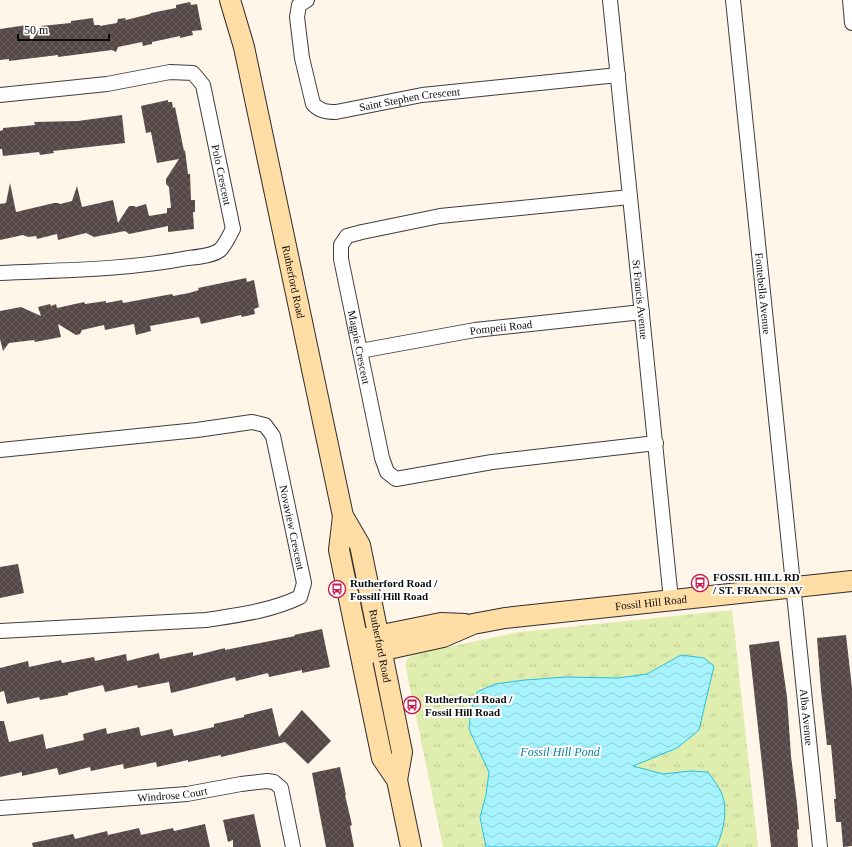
<svg xmlns="http://www.w3.org/2000/svg" width="852" height="847" viewBox="0 0 852 847" font-family="'Times New Roman',serif">
<style>
.grass{fill:url(#grass-tufts)}
.water{fill:url(#water-waves);stroke:#26c2dc}
.building{fill:url(#building-cross-hatch)}
.lines{fill:none;stroke-linecap:round;stroke-linejoin:round}
.street-casing{stroke:#3e3e3e;stroke-width:16}
.secondary-casing{stroke:#2d2d2d;stroke-width:22}
.street{stroke:#fff;stroke-width:14}
.secondary{stroke:#ffdda4;stroke-width:20}
.labels{text-anchor:middle;dominant-baseline:central;stroke-width:4;stroke-linejoin:round;paint-order:stroke}
.street-label{font-size:11px;fill:#0b0b0b;stroke:#fff}
.poi-label{font-size:11px;font-weight:bold;fill:#0b0b0b;stroke:#fff;text-anchor:start}
.water-label{font-size:12px;font-style:italic;fill:#098099;stroke:#fff}
</style>
<defs>
<pattern id="grass-tufts" width="24" height="20" patternUnits="userSpaceOnUse"><rect width="24" height="20" fill="#dfedae"/><path d="M3 7l-1-3M5 7V3M7 7l1-3M15 17l-1-3M17 17v-4M19 17l1-3" fill="none" stroke="#beca94"/></pattern>
<pattern id="water-waves" width="16" height="10" patternUnits="userSpaceOnUse"><rect width="16" height="10" fill="#a7f3fd"/><path d="M0 5q4-4 8 0t8 0" fill="none" stroke="#8ecfd8"/></pattern>
<pattern id="building-cross-hatch" width="8" height="8" patternUnits="userSpaceOnUse"><rect width="8" height="8" fill="#554846"/><path d="M0 0l8 8M0 8l8-8" fill="none" stroke="#685e5c"/></pattern>
</defs>
<rect width="100%" height="100%" fill="#fff5e9"/>
<path class="grass" d="M 732,610 L 758,847 L 443,847 L 406,668 C 405,661 408,657 415,654 L 520,632 Z"/>
<path class="water" d="M 681,655 L 704,658 L 714,666 L 699,730 L 677,748 L 633,766 L 663,774 L 690,771 L 708,772 C 712,778 717,784 720,790 C 729,805 724,832 716,847 L 486,847 L 480,817 L 486,795 L 489,772 L 469,729 L 471,710 L 477,692 L 495,684 L 525,680 L 566,677 L 618,678 L 647,674 Z"/>
<g class="building">
<path d="M 190,2 L 191,5 L 197,4 L 202,30 L 192,31 L 193,35 L 180,38 L 180,36 L 152,42 L 152,44 L 143,46 L 142,42 L 118,47 L 116,52 L 112,50 L 58,57 L 58,55 L 9,61 L 9,59 L 0,60 L 0,29 L 27,25 L 31,42 L 41,26 L 71,23 L 71,21 L 93,18 L 94,25 L 100,25 L 100,26 L 117,23 L 118,19 L 125,18 L 126,20 L 150,14 L 151,13 L 176,8 L 176,5 Z"/>
<path d="M 168,100 L 168,102 L 172,102 L 173,108 L 175,107 L 184,151 L 185,150 L 188,174 L 190,174 L 191,200 L 195,200 L 195,212 L 193,212 L 194,229 L 168,232 L 168,226 L 129,234 L 125,231 L 94,237 L 86,233 L 58,240 L 57,234 L 37,239 L 36,236 L 28,237 L 23,235 L 0,240 L 0,204 L 6,203 L 10,183 L 16,212 L 54,203 L 58,203 L 60,204 L 72,201 L 77,186 L 82,207 L 113,200 L 118,223 L 129,206 L 134,206 L 136,207 L 146,204 L 149,216 L 167,213 L 167,208 L 171,208 L 169,187 L 166,184 L 166,179 L 179,159 L 157,163 L 151,132 L 146,133 L 141,106 Z"/>
<path d="M 122,115 L 125,143 L 53,151 L 54,153 L 40,155 L 39,152 L 3,156 L 2,149 L 0,149 L 0,131 L 3,130 L 3,128 L 35,125 L 34,122 L 78,121 Z"/>
<path d="M 246,278 L 247,282 L 254,280 L 259,307 L 254,309 L 255,314 L 242,317 L 241,315 L 201,324 L 199,317 L 171,322 L 150,326 L 151,331 L 136,335 L 134,324 L 105,330 L 104,325 L 82,330 L 80,334 L 76,335 L 58,324 L 61,337 L 35,342 L 34,340 L 9,343 L 3,351 L 0,339 L 0,311 L 21,307 L 41,316 L 38,307 L 50,304 L 51,306 L 56,304 L 57,308 L 84,302 L 85,304 L 106,301 L 106,303 L 122,300 L 123,303 L 172,294 L 173,296 L 189,293 L 199,290 L 198,288 Z"/>
<path d="M 18,564 L 24,593 L 0,598 L 0,567 Z"/>
<path d="M 322,629 L 330,667 L 302,673 L 302,670 L 269,677 L 268,673 L 236,681 L 235,677 L 171,693 L 169,682 L 138,688 L 137,685 L 105,692 L 103,685 L 68,693 L 68,695 L 40,700 L 39,697 L 7,704 L 4,691 L 0,692 L 0,668 L 28,661 L 29,667 L 61,660 L 62,663 L 94,657 L 95,661 L 126,654 L 127,661 L 159,653 L 160,659 L 193,652 L 193,656 L 225,648 L 225,650 L 295,636 L 294,635 Z"/>
<path d="M 846,635 L 852,688 L 852,846 L 843,847 L 841,822 L 836,822 L 834,799 L 836,799 L 831,745 L 827,745 L 821,690 L 817,638 Z"/>
<path d="M 779,641 L 787,697 L 791,756 L 797,804 L 799,829 L 797,830 L 798,847 L 771,847 L 749,645 Z"/>
<path d="M 272,708 L 279,737 L 302,710 L 331,741 L 308,764 L 285,742 L 221,757 L 221,755 L 188,762 L 188,760 L 157,767 L 156,762 L 124,769 L 123,764 L 91,771 L 90,767 L 59,775 L 57,768 L 22,776 L 22,772 L 0,777 L 0,721 L 4,721 L 9,742 L 43,734 L 46,749 L 84,740 L 83,734 L 106,728 L 107,734 L 139,727 L 141,736 L 172,729 L 174,736 L 214,727 L 214,724 L 244,717 L 244,715 Z"/>
<path d="M 340,767 L 346,795 L 345,795 L 352,825 L 350,826 L 354,847 L 326,847 L 312,773 Z"/>
<path d="M 254,814 L 261,847 L 233,847 L 233,840 L 228,842 L 223,820 Z"/>
<path d="M 205,824 L 210,847 L 33,847 L 32,843 L 73,834 L 75,839 L 107,831 L 108,835 L 139,828 L 141,835 L 173,828 L 174,831 Z"/>
</g>
<g class="lines">
<g class="street-casing">
<g id="street">
<path id="s1" d="M 307,0 L 299,5 L 297,17 L 302,58 L 313,104 C 320,111 326,112 336,112 L 422,95 L 618,75"/>
<path id="s2" d="M 610,0 L 671,600"/>
<path id="s3" d="M 733,0 L 820,847"/>
<path d="M 850,0 L 852,23"/>
<path id="s4" d="M 0,95 L 107,84 L 170,72 L 193,73 L 203,85 L 233,229 C 229,236 226,244 220,250 C 212,256 198,257 188,258 C 126,270 63,270 0,273"/>
<path id="s5" d="M 630,197 L 440,216 L 362,232 L 347,236 L 341,245 L 341,259 L 382,458 L 387,472 L 396,479 L 492,462 L 656,443"/>
<path id="s6" d="M 360,351 L 475,330 L 642,312"/>
<path id="s7" d="M 0,450 L 197,430 L 252,422 L 265,425 L 273,436 L 304,583 L 300,597 C 271,611 238,615 206,620 L 0,631"/>
<path id="s8" d="M 0,808 L 187,794 L 241,784 L 267,781 L 274,782 L 281,788 L 293,847"/>
</g>
</g>
<g class="secondary-casing">
<g id="secondary">
<path id="s9" d="M 230,0 L 244,47 L 343,516 L 360,545 L 402,752 L 397,780"/>
<path d="M 343,516 L 339,550 L 382,758 L 397,780 L 411,847"/>
<path d="M 367,638 L 441,623 L 465,624"/>
<path id="s10" d="M 361,655 L 443,637 L 473,624 L 505,618 L 852,581"/>
</g>
</g>
<use href="#street" class="street"/>
<use href="#secondary" class="secondary"/>
</g>
<defs>
<g id="bus-ring" transform="scale(0.9)"><circle r="9.5" fill="#fff" stroke="#c8154c" stroke-width="1.5"/><path d="M-5-6H5V4H4V6H2V4H-2V6H-4V4H-5ZM-3.5-4V0h7V-4ZM-3.5 1.2v1.5H-2V1.2ZM2 1.2v1.5H3.5V1.2Z" fill="#c8154c"/></g>
</defs>
<g fill-rule="evenodd">
<use href="#bus-ring" x="700" y="583"/>
<use href="#bus-ring" x="337" y="589"/>
<use href="#bus-ring" x="412" y="705"/>
</g>
<g class="labels">
<g class="street-label">
<text stroke="none"><textPath href="#s1" startOffset="210">Saint Stephen Crescent</textPath></text>
<text stroke="none"><textPath href="#s4" startOffset="302">Polo Crescent</textPath></text>
<text stroke="none"><textPath href="#s9" startOffset="289">Rutherford Road</textPath></text>
<text stroke="none"><textPath href="#s3" startOffset="295">Fontebella Avenue</textPath></text>
<text stroke="none"><textPath href="#s2" startOffset="301">St Francis Avenue</textPath></text>
<text stroke="none"><textPath href="#s6" startOffset="143">Pompeii Road</textPath></text>
<text stroke="none"><textPath href="#s5" startOffset="401">Magpie Crescent</textPath></text>
<text stroke="none"><textPath href="#s7" startOffset="374">Novaview Crescent</textPath></text>
<text stroke="none"><textPath href="#s10" startOffset="296">Fossil Hill Road</textPath></text>
<text stroke="none"><textPath href="#s9" startOffset="665">Rutherford Road</textPath></text>
<text stroke="none"><textPath href="#s3" startOffset="721">Alba Avenue</textPath></text>
<text stroke="none"><textPath href="#s8" startOffset="173">Windrose Court</textPath></text>
</g>
<g class="poi-label">
<text x="713" y="577">FOSSIL HILL RD<tspan x="713" dy="13">/ ST. FRANCIS AV</tspan></text>
<text x="350" y="583">Rutherford Road /<tspan x="350" dy="13">Fossill Hill Road</tspan></text>
<text x="425" y="699">Rutherford Road /<tspan x="425" dy="13">Fossil Hill Road</tspan></text>
</g>
<g class="water-label">
<text x="560" y="752">Fossil Hill Pond</text>
</g>
</g>
<path d="M18 34v6h91v-6" fill="none" stroke="#0b0b0b" stroke-width="2"/>
<text x="24" y="34" font-size="12" fill="#0b0b0b" stroke="#ffffff" stroke-width="3" paint-order="stroke">50 m</text>
</svg>
